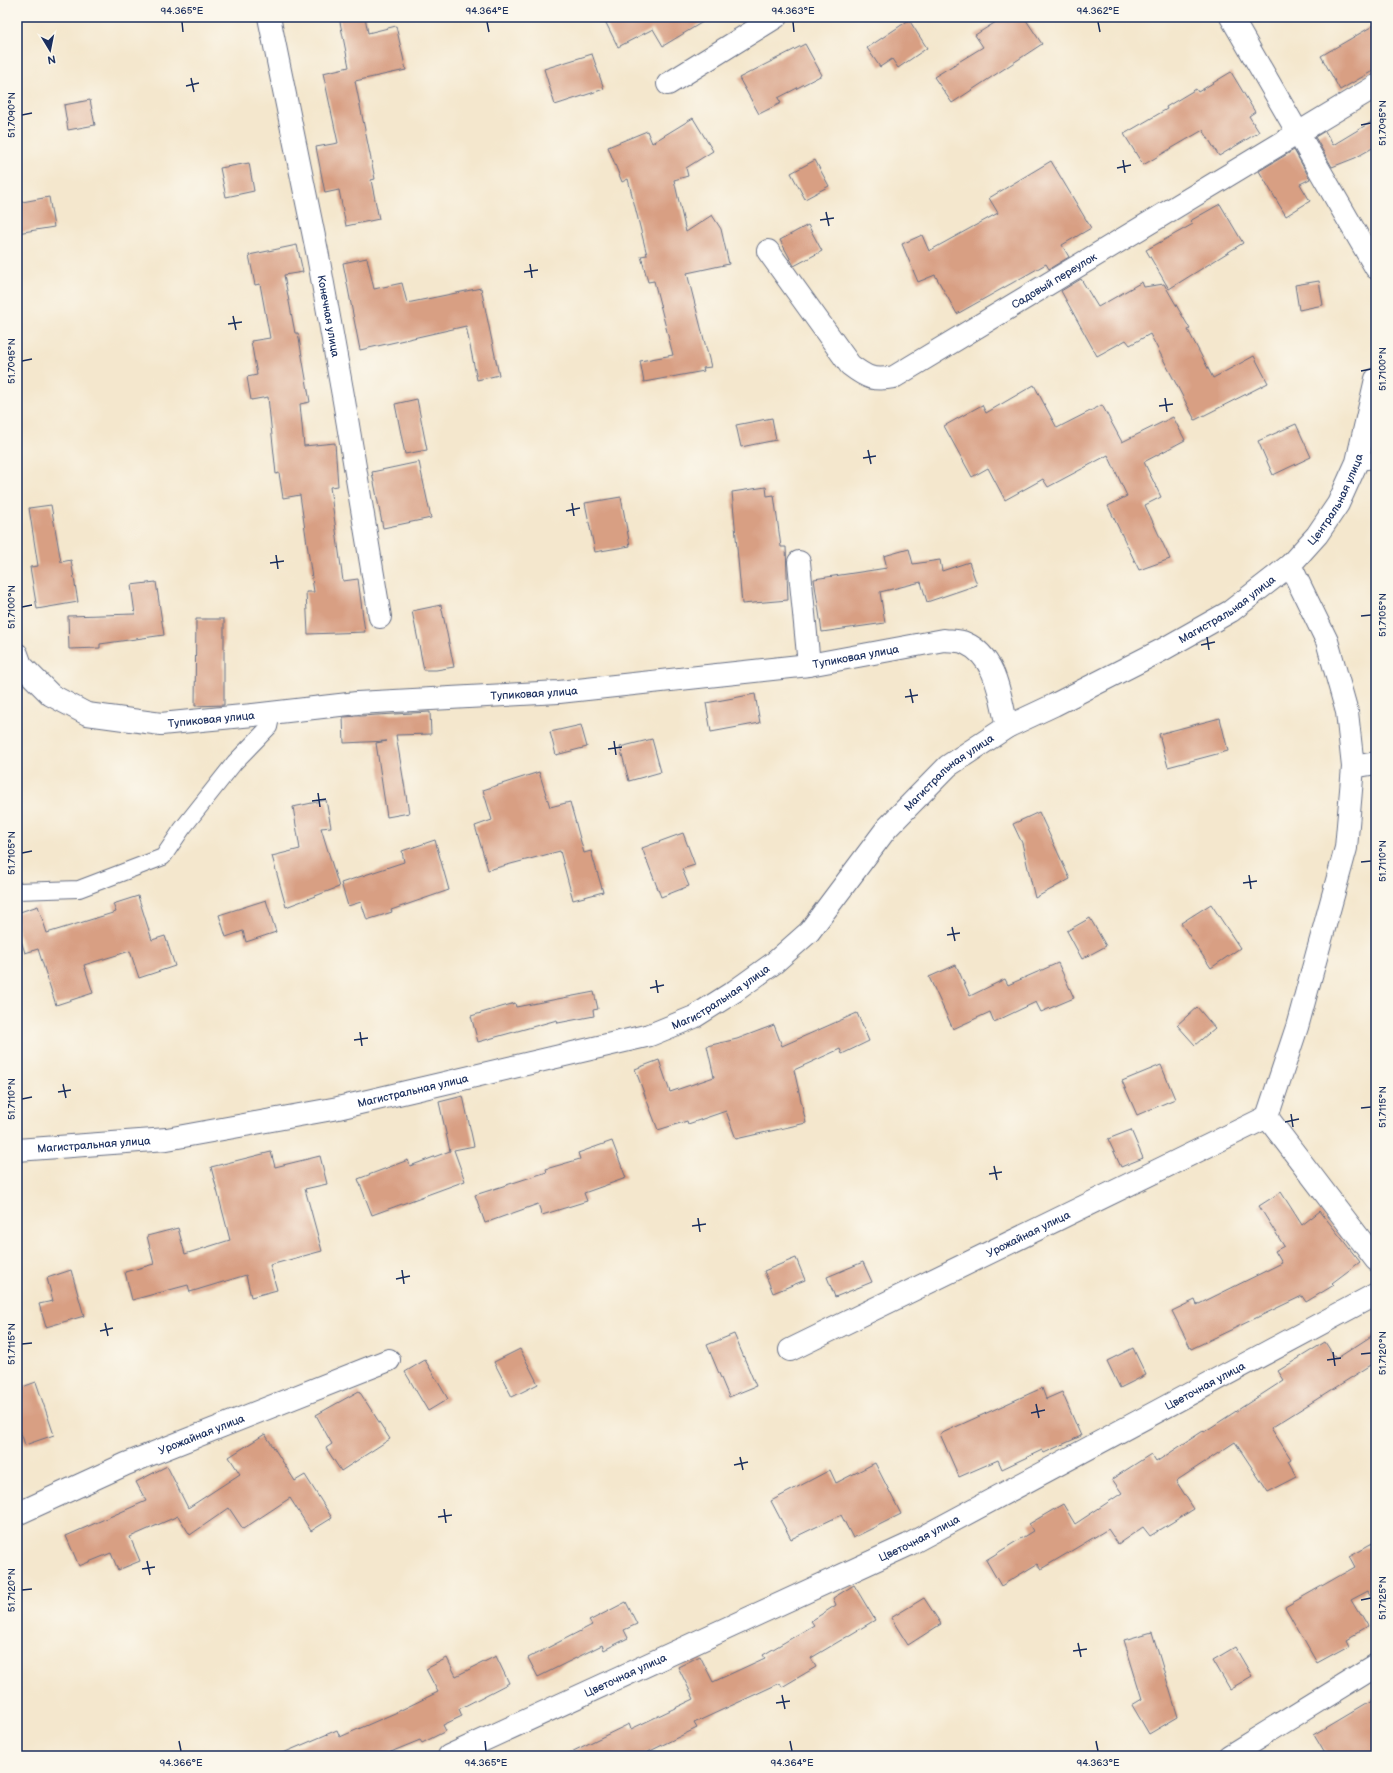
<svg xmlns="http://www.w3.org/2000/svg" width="1393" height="1773" viewBox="0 0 1393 1773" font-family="'Balsamiq Sans',sans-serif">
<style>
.building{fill:#d89f83}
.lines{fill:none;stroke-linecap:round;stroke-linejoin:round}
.lane-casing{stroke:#676f85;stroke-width:18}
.street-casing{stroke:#676f85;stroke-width:24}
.secondary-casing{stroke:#676f85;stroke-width:24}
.lane{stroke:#fff;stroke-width:16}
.street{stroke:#fff;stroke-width:22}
.secondary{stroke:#fff;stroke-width:22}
.ticks{fill:none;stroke:#1b2f5e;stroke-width:1.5}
.labels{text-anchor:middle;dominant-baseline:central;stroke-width:3.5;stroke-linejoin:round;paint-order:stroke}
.street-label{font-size:11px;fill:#1b2f5e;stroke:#fbf7ec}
.neatline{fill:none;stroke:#1b2f5e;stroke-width:1.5}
.ticks-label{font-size:10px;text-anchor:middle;fill:#1b2f5e}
</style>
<rect width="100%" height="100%" fill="#fbf7ec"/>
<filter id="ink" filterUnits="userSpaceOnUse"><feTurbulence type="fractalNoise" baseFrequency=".025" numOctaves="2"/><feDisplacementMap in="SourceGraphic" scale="8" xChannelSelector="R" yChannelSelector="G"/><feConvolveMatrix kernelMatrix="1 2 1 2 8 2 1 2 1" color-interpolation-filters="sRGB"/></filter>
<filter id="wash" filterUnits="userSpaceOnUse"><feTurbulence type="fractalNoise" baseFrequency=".012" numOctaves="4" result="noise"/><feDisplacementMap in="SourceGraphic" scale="16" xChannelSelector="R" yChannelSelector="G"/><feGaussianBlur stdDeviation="0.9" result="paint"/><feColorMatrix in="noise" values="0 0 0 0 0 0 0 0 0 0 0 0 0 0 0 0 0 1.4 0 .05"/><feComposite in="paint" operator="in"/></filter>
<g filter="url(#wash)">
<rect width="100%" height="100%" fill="#f4e7cd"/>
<g id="blocks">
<g class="building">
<path d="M 339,17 L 365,17 L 368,33 L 396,26 L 406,70 L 355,81 L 375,179 L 371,180 L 379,219 L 346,226 L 339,190 L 325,193 L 316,147 L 338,143 L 323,73 L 349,67 Z"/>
<path d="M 603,17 L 711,17 L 663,46 L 653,29 L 618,47 Z"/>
<path d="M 1004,17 L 1024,17 L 1042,44 L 952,103 L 934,77 L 983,47 L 975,35 Z"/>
<path d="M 909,20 L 927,48 L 898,68 L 892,59 L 880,67 L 867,48 Z"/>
<path d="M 1376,24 L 1376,69 L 1340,90 L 1321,56 Z"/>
<path d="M 805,44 L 822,75 L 778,98 L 781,103 L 759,114 L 739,78 Z"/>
<path d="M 592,54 L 604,89 L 555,105 L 544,69 Z"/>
<path d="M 1231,72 L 1255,112 L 1249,116 L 1259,132 L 1219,156 L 1203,130 L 1143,165 L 1124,134 L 1167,109 L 1166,107 L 1196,89 L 1198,92 Z"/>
<path d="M 90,100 L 95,125 L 68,130 L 64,105 Z"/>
<path d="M 693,118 L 713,151 L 686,168 L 688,176 L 674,180 L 686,232 L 712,215 L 721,229 L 729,264 L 687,273 L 711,367 L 703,368 L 704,371 L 644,382 L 640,361 L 673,355 L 654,281 L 648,282 L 641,256 L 647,255 L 628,179 L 622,182 L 608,147 L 647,131 L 652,143 Z"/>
<path d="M 1376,119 L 1376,146 L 1355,158 L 1332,167 L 1315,137 L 1325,131 L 1333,145 Z"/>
<path d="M 1294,150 L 1310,179 L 1300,184 L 1310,201 L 1286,216 L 1259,171 Z"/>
<path d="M 815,160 L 829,186 L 805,199 L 791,173 Z"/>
<path d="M 1051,161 L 1091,228 L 1062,245 L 1069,257 L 1049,269 L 1046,264 L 957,314 L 935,275 L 918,282 L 902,244 L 922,235 L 929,251 L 998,213 L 989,198 Z"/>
<path d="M 249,163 L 254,191 L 226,197 L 220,168 Z"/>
<path d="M 49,197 L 54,227 L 17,233 L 17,203 Z"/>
<path d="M 1220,204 L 1243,243 L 1169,289 L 1146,250 L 1193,224 L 1190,221 Z"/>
<path d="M 808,225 L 822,251 L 794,266 L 780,240 Z"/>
<path d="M 297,245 L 303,272 L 284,275 L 295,333 L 298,333 L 310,402 L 300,404 L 304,446 L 335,443 L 338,486 L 330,487 L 343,581 L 358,579 L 365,632 L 308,634 L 306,592 L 314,592 L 300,495 L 283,498 L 279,473 L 276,474 L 268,397 L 251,400 L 247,377 L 257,375 L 251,341 L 270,338 L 260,284 L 255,285 L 249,255 Z"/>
<path d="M 367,258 L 374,289 L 402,283 L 407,303 L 481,288 L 499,375 L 477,380 L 466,326 L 360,350 L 343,263 Z"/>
<path d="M 1081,279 L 1098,307 L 1142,282 L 1144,287 L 1164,284 L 1190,329 L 1188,330 L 1213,378 L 1254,356 L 1268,383 L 1195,420 L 1150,334 L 1130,345 L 1126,340 L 1097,356 L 1061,291 Z"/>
<path d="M 1319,281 L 1323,305 L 1299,310 L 1295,285 Z"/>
<path d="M 1034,385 L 1057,428 L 1102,405 L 1122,442 L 1173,417 L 1185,440 L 1144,462 L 1161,497 L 1145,505 L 1170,559 L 1139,570 L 1108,506 L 1127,496 L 1108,455 L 1048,487 L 1043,479 L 1005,500 L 988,468 L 972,477 L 944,426 L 982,405 L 986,413 Z"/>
<path d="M 417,399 L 427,450 L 405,454 L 395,404 Z"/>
<path d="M 772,418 L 776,440 L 741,447 L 736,425 Z"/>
<path d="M 1296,424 L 1311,457 L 1273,475 L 1258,441 Z"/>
<path d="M 419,462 L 431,518 L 383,528 L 372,472 Z"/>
<path d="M 766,487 L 767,496 L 774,495 L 781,547 L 786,547 L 788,600 L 742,604 L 732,492 Z"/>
<path d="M 621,497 L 630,546 L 595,552 L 585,503 Z"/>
<path d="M 51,505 L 61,562 L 71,560 L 78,602 L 37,609 L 30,567 L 38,566 L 29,508 Z"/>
<path d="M 909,549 L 913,564 L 940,560 L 942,571 L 969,562 L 977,585 L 927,602 L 921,582 L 880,592 L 885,623 L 822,632 L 814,579 L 887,568 L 884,556 Z"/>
<path d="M 156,582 L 164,635 L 100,644 L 100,648 L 69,649 L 68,616 L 135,614 L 131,585 Z"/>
<path d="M 441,605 L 454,667 L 436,670 L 424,670 L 412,611 Z"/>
<path d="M 196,619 L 224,619 L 224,705 L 195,706 Z"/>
<path d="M 755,694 L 760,723 L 711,732 L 706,703 Z"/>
<path d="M 430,712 L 431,734 L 396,735 L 409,813 L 387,817 L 376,743 L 387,741 L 344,743 L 343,717 Z"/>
<path d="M 1220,718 L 1228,751 L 1168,767 L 1159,734 Z"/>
<path d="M 581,725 L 587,747 L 556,755 L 550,732 Z"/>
<path d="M 652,739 L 661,772 L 629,781 L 620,747 Z"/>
<path d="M 539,772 L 550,807 L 570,802 L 584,853 L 591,851 L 603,892 L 573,900 L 560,851 L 488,870 L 475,826 L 492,820 L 483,790 Z"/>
<path d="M 326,800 L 331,827 L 321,828 L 339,887 L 286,907 L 272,856 L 300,849 L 293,807 Z"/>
<path d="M 1039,812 L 1070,879 L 1035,898 L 1022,843 L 1013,824 Z"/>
<path d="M 683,833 L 695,865 L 682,869 L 689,886 L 661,897 L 642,848 Z"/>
<path d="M 435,840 L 449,890 L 391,910 L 392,912 L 367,920 L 361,902 L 348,906 L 341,883 L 404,862 L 402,851 Z"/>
<path d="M 138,896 L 152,940 L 165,936 L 175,966 L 139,978 L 130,951 L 84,965 L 93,993 L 56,1005 L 38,949 L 25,953 L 17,928 L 17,913 L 38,906 L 47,933 L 116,912 L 113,904 Z"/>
<path d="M 266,900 L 276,932 L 246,942 L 243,931 L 226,937 L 219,915 Z"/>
<path d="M 1211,904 L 1240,948 L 1211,968 L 1181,923 Z"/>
<path d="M 1090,918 L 1106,946 L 1082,959 L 1067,931 Z"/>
<path d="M 1058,963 L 1074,998 L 1041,1012 L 1036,1002 L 994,1022 L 990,1012 L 953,1029 L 929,977 L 956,965 L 970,996 L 1005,979 L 1008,985 Z"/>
<path d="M 594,992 L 598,1009 L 593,1010 L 594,1016 L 558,1023 L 557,1020 L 478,1042 L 471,1016 L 515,1003 L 516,1007 Z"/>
<path d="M 1197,1007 L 1215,1028 L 1195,1045 L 1177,1025 Z"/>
<path d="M 857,1013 L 869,1041 L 842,1054 L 840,1049 L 794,1070 L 806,1123 L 736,1139 L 726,1111 L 688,1124 L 687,1121 L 658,1130 L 635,1069 L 659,1060 L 670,1092 L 714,1077 L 707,1046 L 737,1039 L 774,1025 L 782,1046 Z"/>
<path d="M 1161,1065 L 1175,1099 L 1137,1115 L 1122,1081 Z"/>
<path d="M 463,1096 L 474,1146 L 454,1150 L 465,1181 L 372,1215 L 358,1179 L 408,1160 L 410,1166 L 450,1151 L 439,1102 Z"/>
<path d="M 1131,1130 L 1143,1158 L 1121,1167 L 1108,1139 Z"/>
<path d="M 612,1141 L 626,1178 L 584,1193 L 587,1201 L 542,1215 L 538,1204 L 485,1223 L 475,1195 L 547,1172 L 546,1169 L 580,1159 L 578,1153 Z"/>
<path d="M 271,1152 L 275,1167 L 320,1156 L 327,1184 L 305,1189 L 322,1251 L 270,1265 L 277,1290 L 251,1297 L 246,1275 L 190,1292 L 188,1285 L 132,1300 L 125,1272 L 154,1264 L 147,1236 L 178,1228 L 185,1254 L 230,1240 L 211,1167 Z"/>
<path d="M 1281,1192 L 1302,1225 L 1320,1211 L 1360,1262 L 1332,1283 L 1334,1285 L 1306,1302 L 1302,1296 L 1191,1349 L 1172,1311 L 1195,1300 L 1197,1305 L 1282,1263 L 1275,1251 L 1284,1246 L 1259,1206 Z"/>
<path d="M 796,1258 L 805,1280 L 773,1293 L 764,1271 Z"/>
<path d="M 863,1262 L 872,1282 L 835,1297 L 827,1277 Z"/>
<path d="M 71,1270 L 84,1316 L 46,1327 L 39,1304 L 53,1301 L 47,1278 Z"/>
<path d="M 1376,1333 L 1376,1362 L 1271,1428 L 1291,1459 L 1288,1461 L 1297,1477 L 1268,1492 L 1235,1442 L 1176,1481 L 1194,1509 L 1150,1536 L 1143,1527 L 1118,1544 L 1108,1529 L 1041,1569 L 1037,1564 L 1001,1586 L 986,1560 L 1033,1531 L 1029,1524 L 1063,1504 L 1075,1524 L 1122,1493 L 1112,1479 L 1151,1454 L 1156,1462 L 1203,1431 L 1204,1432 L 1284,1380 L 1278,1371 L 1325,1342 L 1336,1359 Z"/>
<path d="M 734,1334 L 756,1386 L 729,1397 L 707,1345 Z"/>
<path d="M 1133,1348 L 1146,1375 L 1120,1388 L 1107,1361 Z"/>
<path d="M 520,1349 L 538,1384 L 512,1397 L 494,1362 Z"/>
<path d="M 425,1360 L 448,1399 L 428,1411 L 405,1372 Z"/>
<path d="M 36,1382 L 54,1435 L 25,1445 L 17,1420 L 17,1389 Z"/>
<path d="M 1042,1388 L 1046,1399 L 1062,1392 L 1081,1436 L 1044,1453 L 1042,1450 L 1002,1469 L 998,1460 L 959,1477 L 940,1434 Z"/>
<path d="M 359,1391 L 390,1439 L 341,1471 L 326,1448 L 332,1444 L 316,1415 Z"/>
<path d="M 265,1434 L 295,1481 L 305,1475 L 332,1518 L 311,1531 L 290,1498 L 243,1529 L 229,1508 L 190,1535 L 178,1516 L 130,1537 L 140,1561 L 118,1570 L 111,1553 L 79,1566 L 66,1536 L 146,1501 L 136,1482 L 167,1466 L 188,1508 L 240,1474 L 229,1457 Z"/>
<path d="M 875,1463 L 901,1514 L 853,1538 L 841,1515 L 791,1539 L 771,1501 L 830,1470 L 836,1483 Z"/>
<path d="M 1376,1541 L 1376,1606 L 1368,1591 L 1351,1600 L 1367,1627 L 1347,1639 L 1350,1645 L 1317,1663 L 1285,1607 L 1355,1567 L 1349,1556 Z"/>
<path d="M 854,1585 L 875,1620 L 811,1658 L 816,1667 L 782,1687 L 780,1683 L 694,1723 L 697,1728 L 640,1756 L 563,1756 L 629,1724 L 631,1729 L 694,1699 L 678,1667 L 700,1656 L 713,1682 L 765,1658 L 763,1655 L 814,1625 L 811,1621 L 836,1605 L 833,1598 Z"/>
<path d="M 924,1598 L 941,1624 L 908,1645 L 891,1618 Z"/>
<path d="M 626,1602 L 637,1624 L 624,1630 L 628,1638 L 604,1650 L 602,1645 L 538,1677 L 528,1658 L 592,1625 L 589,1621 Z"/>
<path d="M 1152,1632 L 1178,1717 L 1149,1734 L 1132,1705 L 1142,1699 L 1124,1640 Z"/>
<path d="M 1235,1647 L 1252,1676 L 1230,1689 L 1213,1660 Z"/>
<path d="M 496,1656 L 509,1683 L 459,1709 L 462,1716 L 443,1725 L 446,1731 L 422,1743 L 420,1740 L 381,1756 L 276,1756 L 337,1730 L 340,1737 L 395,1713 L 438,1692 L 426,1669 L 447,1658 L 456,1676 Z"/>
<path d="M 1376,1697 L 1376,1756 L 1327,1756 L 1314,1734 Z"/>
</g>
</g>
</g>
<g filter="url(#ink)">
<use href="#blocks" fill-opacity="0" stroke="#676f85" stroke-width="1"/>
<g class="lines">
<g class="lane-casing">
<g id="lane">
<path d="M 1357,462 L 1376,460"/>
<path d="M 17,891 L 79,889 L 163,857 L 182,829 L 235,762 L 269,727 L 272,713"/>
</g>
</g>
<g class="street-casing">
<g id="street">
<path id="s1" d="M 269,17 L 318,256 L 344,401 L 380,617"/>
<path d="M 1231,17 L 1376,268"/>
<path d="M 668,84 L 776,17"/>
<path id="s2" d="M 768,251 L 850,365 C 867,378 874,381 894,377 L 1376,86"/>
<path d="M 799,562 L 809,665"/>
<path d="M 1290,565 L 1327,641 L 1347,712 L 1353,767 L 1346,848 L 1297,1027 L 1267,1117 L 1376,1260"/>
<path id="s3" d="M 17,654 L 21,665 L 51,695 L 87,714 L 161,724 L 253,715 L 357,703 L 559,692 L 809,665 L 944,640 C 950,641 959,640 965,643 C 997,657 1000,697 1007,727"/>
<path d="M 1353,767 L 1376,763"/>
<path id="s4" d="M 790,1350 L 1267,1117"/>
<path id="s5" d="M 17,1514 L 126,1464 L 389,1360"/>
<path id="s6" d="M 449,1756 L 908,1545 L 1376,1294"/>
<path d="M 1229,1756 L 1376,1665"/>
</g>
</g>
<g class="secondary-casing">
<g id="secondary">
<path id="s7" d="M 17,1150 L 167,1139 L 338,1108 L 650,1035 L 694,1017 L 735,991 L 774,963 L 809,932 L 887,828 L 948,766 L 1007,727 L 1054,705 L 1162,650 L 1231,611 L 1290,565 L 1317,535 L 1338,504 L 1357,462 L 1376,379"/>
</g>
</g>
<use href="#lane" class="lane"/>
<use href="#street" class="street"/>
<use href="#secondary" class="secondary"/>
</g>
</g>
<path class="ticks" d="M 182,22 L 183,32M 487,22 L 489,32M 793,22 L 794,32M 1098,22 L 1100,32M 191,78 L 194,92M 186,86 L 199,83M 22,115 L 32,113M 1361,125 L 1371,123M 1123,160 L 1125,173M 1117,168 L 1131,165M 826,212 L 829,226M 820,220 L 834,218M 530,264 L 532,278M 524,272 L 538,270M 233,316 L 236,330M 228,324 L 242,322M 22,361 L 32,359M 1361,371 L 1371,369M 1165,398 L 1167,412M 1159,406 L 1173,404M 868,450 L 871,464M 863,458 L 876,456M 572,503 L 574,516M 566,511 L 580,508M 276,555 L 278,569M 270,563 L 284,561M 22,607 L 32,605M 1361,616 L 1371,615M 1207,637 L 1209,650M 1201,645 L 1215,642M 910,689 L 913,703M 905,697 L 918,695M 614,741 L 616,755M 608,749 L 622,747M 318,793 L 320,807M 312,801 L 326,799M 22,853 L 32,851M 1361,862 L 1371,861M 1249,875 L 1251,889M 1243,883 L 1257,881M 952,927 L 955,941M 947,935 L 960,933M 656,980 L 658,993M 650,988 L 664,985M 360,1032 L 362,1046M 354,1040 L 368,1038M 63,1084 L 66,1098M 58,1092 L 71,1090M 22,1099 L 32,1097M 1361,1108 L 1371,1107M 1291,1114 L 1293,1127M 1285,1122 L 1299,1119M 994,1166 L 997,1180M 989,1174 L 1002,1172M 698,1218 L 700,1232M 692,1226 L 706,1224M 402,1270 L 404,1284M 396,1279 L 410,1276M 105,1323 L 108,1336M 100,1331 L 113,1328M 22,1344 L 32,1343M 1333,1352 L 1335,1366M 1361,1354 L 1371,1353M 1327,1360 L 1341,1358M 1036,1404 L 1039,1418M 1031,1413 L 1045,1410M 740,1457 L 743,1470M 734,1465 L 748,1462M 444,1509 L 446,1523M 438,1517 L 452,1515M 147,1561 L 150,1575M 142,1569 L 155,1567M 22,1590 L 32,1589M 1361,1600 L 1371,1598M 1078,1643 L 1081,1657M 1073,1651 L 1087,1649M 782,1695 L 785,1709M 776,1703 L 790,1701M 179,1741 L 181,1751M 485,1741 L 486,1751M 790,1741 L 792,1751M 1096,1741 L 1098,1751"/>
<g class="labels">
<g class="street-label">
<text stroke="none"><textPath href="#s2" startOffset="375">Садовый переулок</textPath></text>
<text stroke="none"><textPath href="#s1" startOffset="305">Конечная улица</textPath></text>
<text stroke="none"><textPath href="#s7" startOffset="1531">Центральная улица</textPath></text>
<text stroke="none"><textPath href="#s7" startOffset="1373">Магистральная улица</textPath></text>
<text stroke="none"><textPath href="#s3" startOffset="868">Тупиковая улица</textPath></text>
<text stroke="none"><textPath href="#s3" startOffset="544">Тупиковая улица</textPath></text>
<text stroke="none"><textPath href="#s3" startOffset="220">Тупиковая улица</textPath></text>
<text stroke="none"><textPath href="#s7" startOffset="1049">Магистральная улица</textPath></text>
<text stroke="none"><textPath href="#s7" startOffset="725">Магистральная улица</textPath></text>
<text stroke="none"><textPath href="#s7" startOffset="401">Магистральная улица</textPath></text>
<text stroke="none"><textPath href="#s7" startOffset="77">Магистральная улица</textPath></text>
<text stroke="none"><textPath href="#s4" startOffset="265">Урожайная улица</textPath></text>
<text stroke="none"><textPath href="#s6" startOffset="842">Цветочная улица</textPath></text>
<text stroke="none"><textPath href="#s5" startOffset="201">Урожайная улица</textPath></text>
<text stroke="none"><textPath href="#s6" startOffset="518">Цветочная улица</textPath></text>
<text stroke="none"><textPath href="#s6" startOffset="194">Цветочная улица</textPath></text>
</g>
</g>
<rect width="1393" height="1773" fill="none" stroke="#fbf7ec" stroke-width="44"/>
<g transform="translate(50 50) rotate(170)" stroke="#fbf7ec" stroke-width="3" paint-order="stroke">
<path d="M0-3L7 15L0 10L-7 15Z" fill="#1b2f5e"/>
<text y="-6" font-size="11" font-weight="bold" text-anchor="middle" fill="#1b2f5e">N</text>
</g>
<rect x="22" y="22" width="1349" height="1729" class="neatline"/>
<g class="ticks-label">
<text x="182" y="14">94.365°E</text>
<text x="487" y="14">94.364°E</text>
<text x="793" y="14">94.363°E</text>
<text x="1098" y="14">94.362°E</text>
<text transform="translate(11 115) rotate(-90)" y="4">51.7090°N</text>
<text transform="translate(1382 123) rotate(-90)" y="4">51.7095°N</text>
<text transform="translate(11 361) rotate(-90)" y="4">51.7095°N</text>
<text transform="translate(1382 369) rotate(-90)" y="4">51.7100°N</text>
<text transform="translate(11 607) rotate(-90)" y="4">51.7100°N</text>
<text transform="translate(1382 615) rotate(-90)" y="4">51.7105°N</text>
<text transform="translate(11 853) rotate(-90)" y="4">51.7105°N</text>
<text transform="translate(1382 861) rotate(-90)" y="4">51.7110°N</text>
<text transform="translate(11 1099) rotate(-90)" y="4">51.7110°N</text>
<text transform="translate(1382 1107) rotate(-90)" y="4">51.7115°N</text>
<text transform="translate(11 1344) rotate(-90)" y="4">51.7115°N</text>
<text transform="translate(1382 1353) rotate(-90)" y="4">51.7120°N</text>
<text transform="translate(11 1590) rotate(-90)" y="4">51.7120°N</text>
<text transform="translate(1382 1598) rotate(-90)" y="4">51.7125°N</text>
<text x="181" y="1766">94.366°E</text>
<text x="486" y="1766">94.365°E</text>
<text x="792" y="1766">94.364°E</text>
<text x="1098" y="1766">94.363°E</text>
</g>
</svg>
